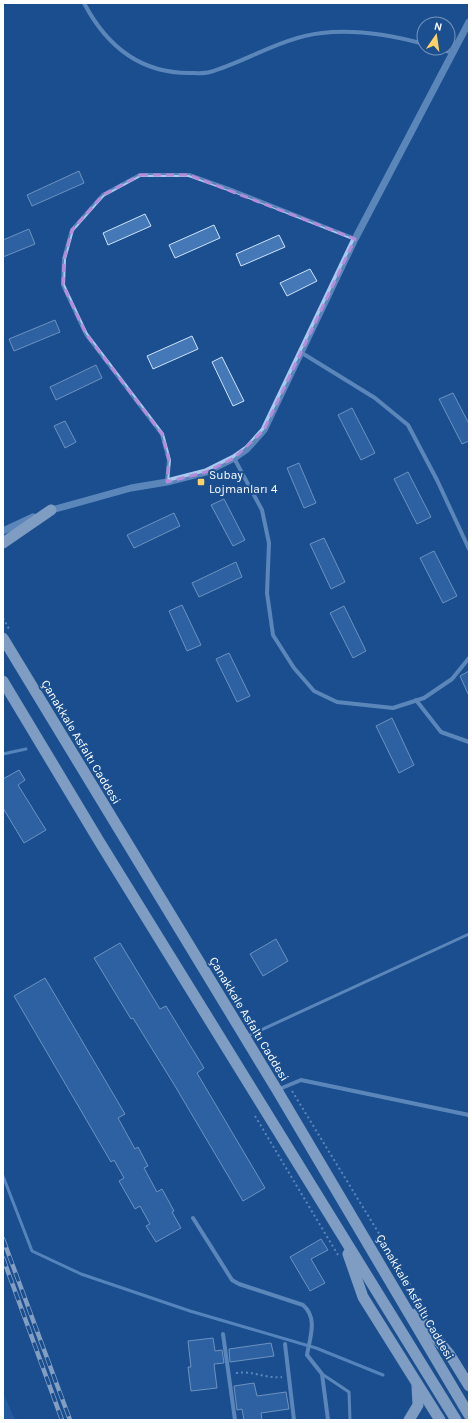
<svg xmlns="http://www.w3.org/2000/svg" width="472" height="1423" viewBox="0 0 472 1423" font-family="Karla,sans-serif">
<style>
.green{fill:#2e69ad}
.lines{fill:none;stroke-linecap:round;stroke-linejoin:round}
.stream{stroke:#9cc4f0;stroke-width:3}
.building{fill:#4478b7;stroke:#cfe3fa}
.path{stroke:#a9c9ee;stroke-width:2;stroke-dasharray:2 3;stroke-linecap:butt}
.service{stroke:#a9c9ee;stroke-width:3}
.minor{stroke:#a9c9ee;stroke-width:4}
.tertiary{stroke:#a9c9ee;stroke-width:7}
.trunk{stroke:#f8faff;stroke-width:11}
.rail-casing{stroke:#fff;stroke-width:4.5}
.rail{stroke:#1b4f8f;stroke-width:3;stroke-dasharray:9;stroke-linecap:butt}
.marked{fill:none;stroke:#b68bdc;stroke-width:3;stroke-dasharray:8 5;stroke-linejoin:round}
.poi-dot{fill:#ffd166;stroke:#1b4f8f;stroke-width:1.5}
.labels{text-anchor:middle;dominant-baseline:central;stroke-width:4;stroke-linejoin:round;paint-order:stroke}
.poi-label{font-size:12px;fill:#fff;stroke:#1b4f8f;text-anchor:start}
.street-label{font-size:12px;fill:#fff;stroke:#1b4f8f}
</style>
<rect width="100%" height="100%" fill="#1b4f8f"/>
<path class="green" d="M 3,1392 L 15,1420 L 3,1420 Z"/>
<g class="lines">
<g class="stream">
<path d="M 3,754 L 26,749"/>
<path d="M 3,1176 L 32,1251 L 81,1274 L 190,1311 L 316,1348 L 383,1375"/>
</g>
</g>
<g class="building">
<path d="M 79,171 L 84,183 L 32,206 L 27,195 Z"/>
<path d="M 145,214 L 151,226 L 108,245 L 103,233 Z"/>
<path d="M 214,225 L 220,238 L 175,258 L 169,245 Z"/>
<path d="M 29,229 L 35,244 L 3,257 L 3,240 Z"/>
<path d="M 279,235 L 285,247 L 241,266 L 236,254 Z"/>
<path d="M 310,269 L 317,281 L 287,296 L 280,283 Z"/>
<path d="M 55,320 L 60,332 L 14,351 L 9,339 Z"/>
<path d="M 192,336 L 198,349 L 153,369 L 147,356 Z"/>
<path d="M 222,357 L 244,401 L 233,406 L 212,362 Z"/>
<path d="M 96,365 L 102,378 L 56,400 L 50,387 Z"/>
<path d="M 453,393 L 469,424 L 469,441 L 462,444 L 439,399 Z"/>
<path d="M 352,408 L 375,453 L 361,460 L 338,415 Z"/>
<path d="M 65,421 L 76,442 L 65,448 L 54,426 Z"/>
<path d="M 299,463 L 316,503 L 304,508 L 287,468 Z"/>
<path d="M 408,472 L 431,517 L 417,524 L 394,479 Z"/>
<path d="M 224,499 L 245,540 L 233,546 L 211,505 Z"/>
<path d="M 174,513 L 180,526 L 134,548 L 127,535 Z"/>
<path d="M 324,538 L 345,582 L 331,589 L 310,544 Z"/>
<path d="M 434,551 L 457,596 L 443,603 L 420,558 Z"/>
<path d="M 236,562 L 242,577 L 199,597 L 192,583 Z"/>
<path d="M 182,605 L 201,645 L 187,651 L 169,611 Z"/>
<path d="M 344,606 L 366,651 L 353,658 L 330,613 Z"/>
<path d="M 229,653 L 250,696 L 237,702 L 216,659 Z"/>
<path d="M 469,671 L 469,696 L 460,676 Z"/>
<path d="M 392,718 L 414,765 L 399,773 L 376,726 Z"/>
<path d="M 19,770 L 25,780 L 18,785 L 46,830 L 24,843 L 3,808 L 3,779 Z"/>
<path d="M 276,939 L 288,961 L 263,976 L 250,954 Z"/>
<path d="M 120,943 L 160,1009 L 166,1006 L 204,1068 L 197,1073 L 265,1188 L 243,1201 L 175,1086 L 133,1018 L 131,1019 L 94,958 Z"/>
<path d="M 45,978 L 125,1114 L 118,1118 L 135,1149 L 138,1147 L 148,1166 L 144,1168 L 157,1192 L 162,1189 L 174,1211 L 172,1212 L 181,1228 L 156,1242 L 146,1226 L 150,1224 L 140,1206 L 135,1209 L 119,1181 L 124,1178 L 114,1160 L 111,1162 L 14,996 Z"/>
<path d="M 321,1239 L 328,1250 L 311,1259 L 325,1283 L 310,1291 L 290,1257 Z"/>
<path d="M 213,1338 L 215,1351 L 222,1350 L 224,1363 L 214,1364 L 217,1388 L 191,1391 L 188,1367 L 191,1367 L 188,1341 Z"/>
<path d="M 271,1343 L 274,1356 L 230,1362 L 229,1349 Z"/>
<path d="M 254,1383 L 257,1396 L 286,1392 L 289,1409 L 261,1413 L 262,1420 L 244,1420 L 242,1409 L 237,1410 L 234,1386 Z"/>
</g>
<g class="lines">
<g class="path">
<path d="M 3,618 L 9,629"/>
<path d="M 292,1091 L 422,1304"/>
<path d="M 255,1116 L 338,1255"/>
<path d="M 236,1373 C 252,1370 265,1379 282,1377"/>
</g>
<g class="service">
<path d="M 248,1036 L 469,934"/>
<path d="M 322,1374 L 349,1392 L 350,1420"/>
</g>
<g class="minor">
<path d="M 84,3 C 106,45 139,73 189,73 C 195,73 203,74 210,72 C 247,61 283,37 322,33 C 356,29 391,35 424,44"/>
<path d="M 437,48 L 453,53"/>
<path d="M 302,353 L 375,398 L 408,425 L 437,480 L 469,549"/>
<path d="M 234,458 L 262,510 L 269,543 L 267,593 L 273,635 L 294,668 L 314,691 L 337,702 L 393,708 L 424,698 L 452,679 L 469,658"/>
<path d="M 167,482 L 169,460 L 162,434 L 86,334 L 63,285 L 64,259 L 72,230 L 103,195 L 140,175 L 189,175 L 234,191 L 355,239"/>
<path d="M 416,700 L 441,732 L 469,742"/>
<path d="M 277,1090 L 301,1080 L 469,1115"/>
<path d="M 193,1218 L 232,1280 L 239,1284 L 303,1305 C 318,1318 310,1337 307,1355 L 322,1374 L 328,1420"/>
<path d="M 223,1334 L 235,1420"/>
<path d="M 285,1344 L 294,1420"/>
</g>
<g class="tertiary">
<path d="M 48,511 L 131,488 L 167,482 L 206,472 L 234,458 L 247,449 L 264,430 L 355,239 L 469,22"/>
<path d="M 3,531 L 33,517"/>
</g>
<g class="trunk">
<path d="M 3,543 L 51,510"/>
<path d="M 3,638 L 277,1090 L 469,1415"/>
<path d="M 3,681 L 99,841 L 456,1420"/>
<path d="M 348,1254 L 363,1297 L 440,1420"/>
<path d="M 416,1314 L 450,1355 L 469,1386"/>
<path d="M 409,1420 L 418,1405 L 417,1386"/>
</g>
<g class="rail-casing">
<g id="rail">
<path d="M 3,1239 L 70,1420"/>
<path d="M 3,1258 L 62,1420"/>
</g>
</g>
<use href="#rail" class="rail"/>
</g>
<path d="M0 0H472V1423H0ZM 140,175 L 189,175 L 355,239 L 264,430 L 234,458 L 206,472 L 167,482 L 169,460 L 162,434 L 86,334 L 63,285 L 64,259 L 72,230 L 103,195 Z" fill="#1b4f8f" fill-opacity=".55" fill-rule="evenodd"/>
<path class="marked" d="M 140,175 L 189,175 L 355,239 L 264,430 L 234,458 L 206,472 L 167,482 L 169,460 L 162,434 L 86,334 L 63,285 L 64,259 L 72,230 L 103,195 Z"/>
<rect class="poi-dot" x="197" y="478" width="8" height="8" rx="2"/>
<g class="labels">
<g class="poi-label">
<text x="209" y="475">Subay<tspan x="209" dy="14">Lojmanları 4</tspan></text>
</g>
<g class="street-label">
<text transform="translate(81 742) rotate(59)">Çanakkale Asfaltı Caddesi</text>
<text transform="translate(249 1019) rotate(59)">Çanakkale Asfaltı Caddesi</text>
<text transform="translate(415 1297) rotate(60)">Çanakkale Asfaltı Caddesi</text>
</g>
</g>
<rect width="472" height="1423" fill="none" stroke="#ffffff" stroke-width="8"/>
<g transform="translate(436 36) rotate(13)"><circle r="19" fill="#1b4f8f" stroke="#7695bc"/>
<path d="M0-3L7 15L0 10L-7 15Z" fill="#ffd166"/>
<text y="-6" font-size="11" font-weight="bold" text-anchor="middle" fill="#ffffff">N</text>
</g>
</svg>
